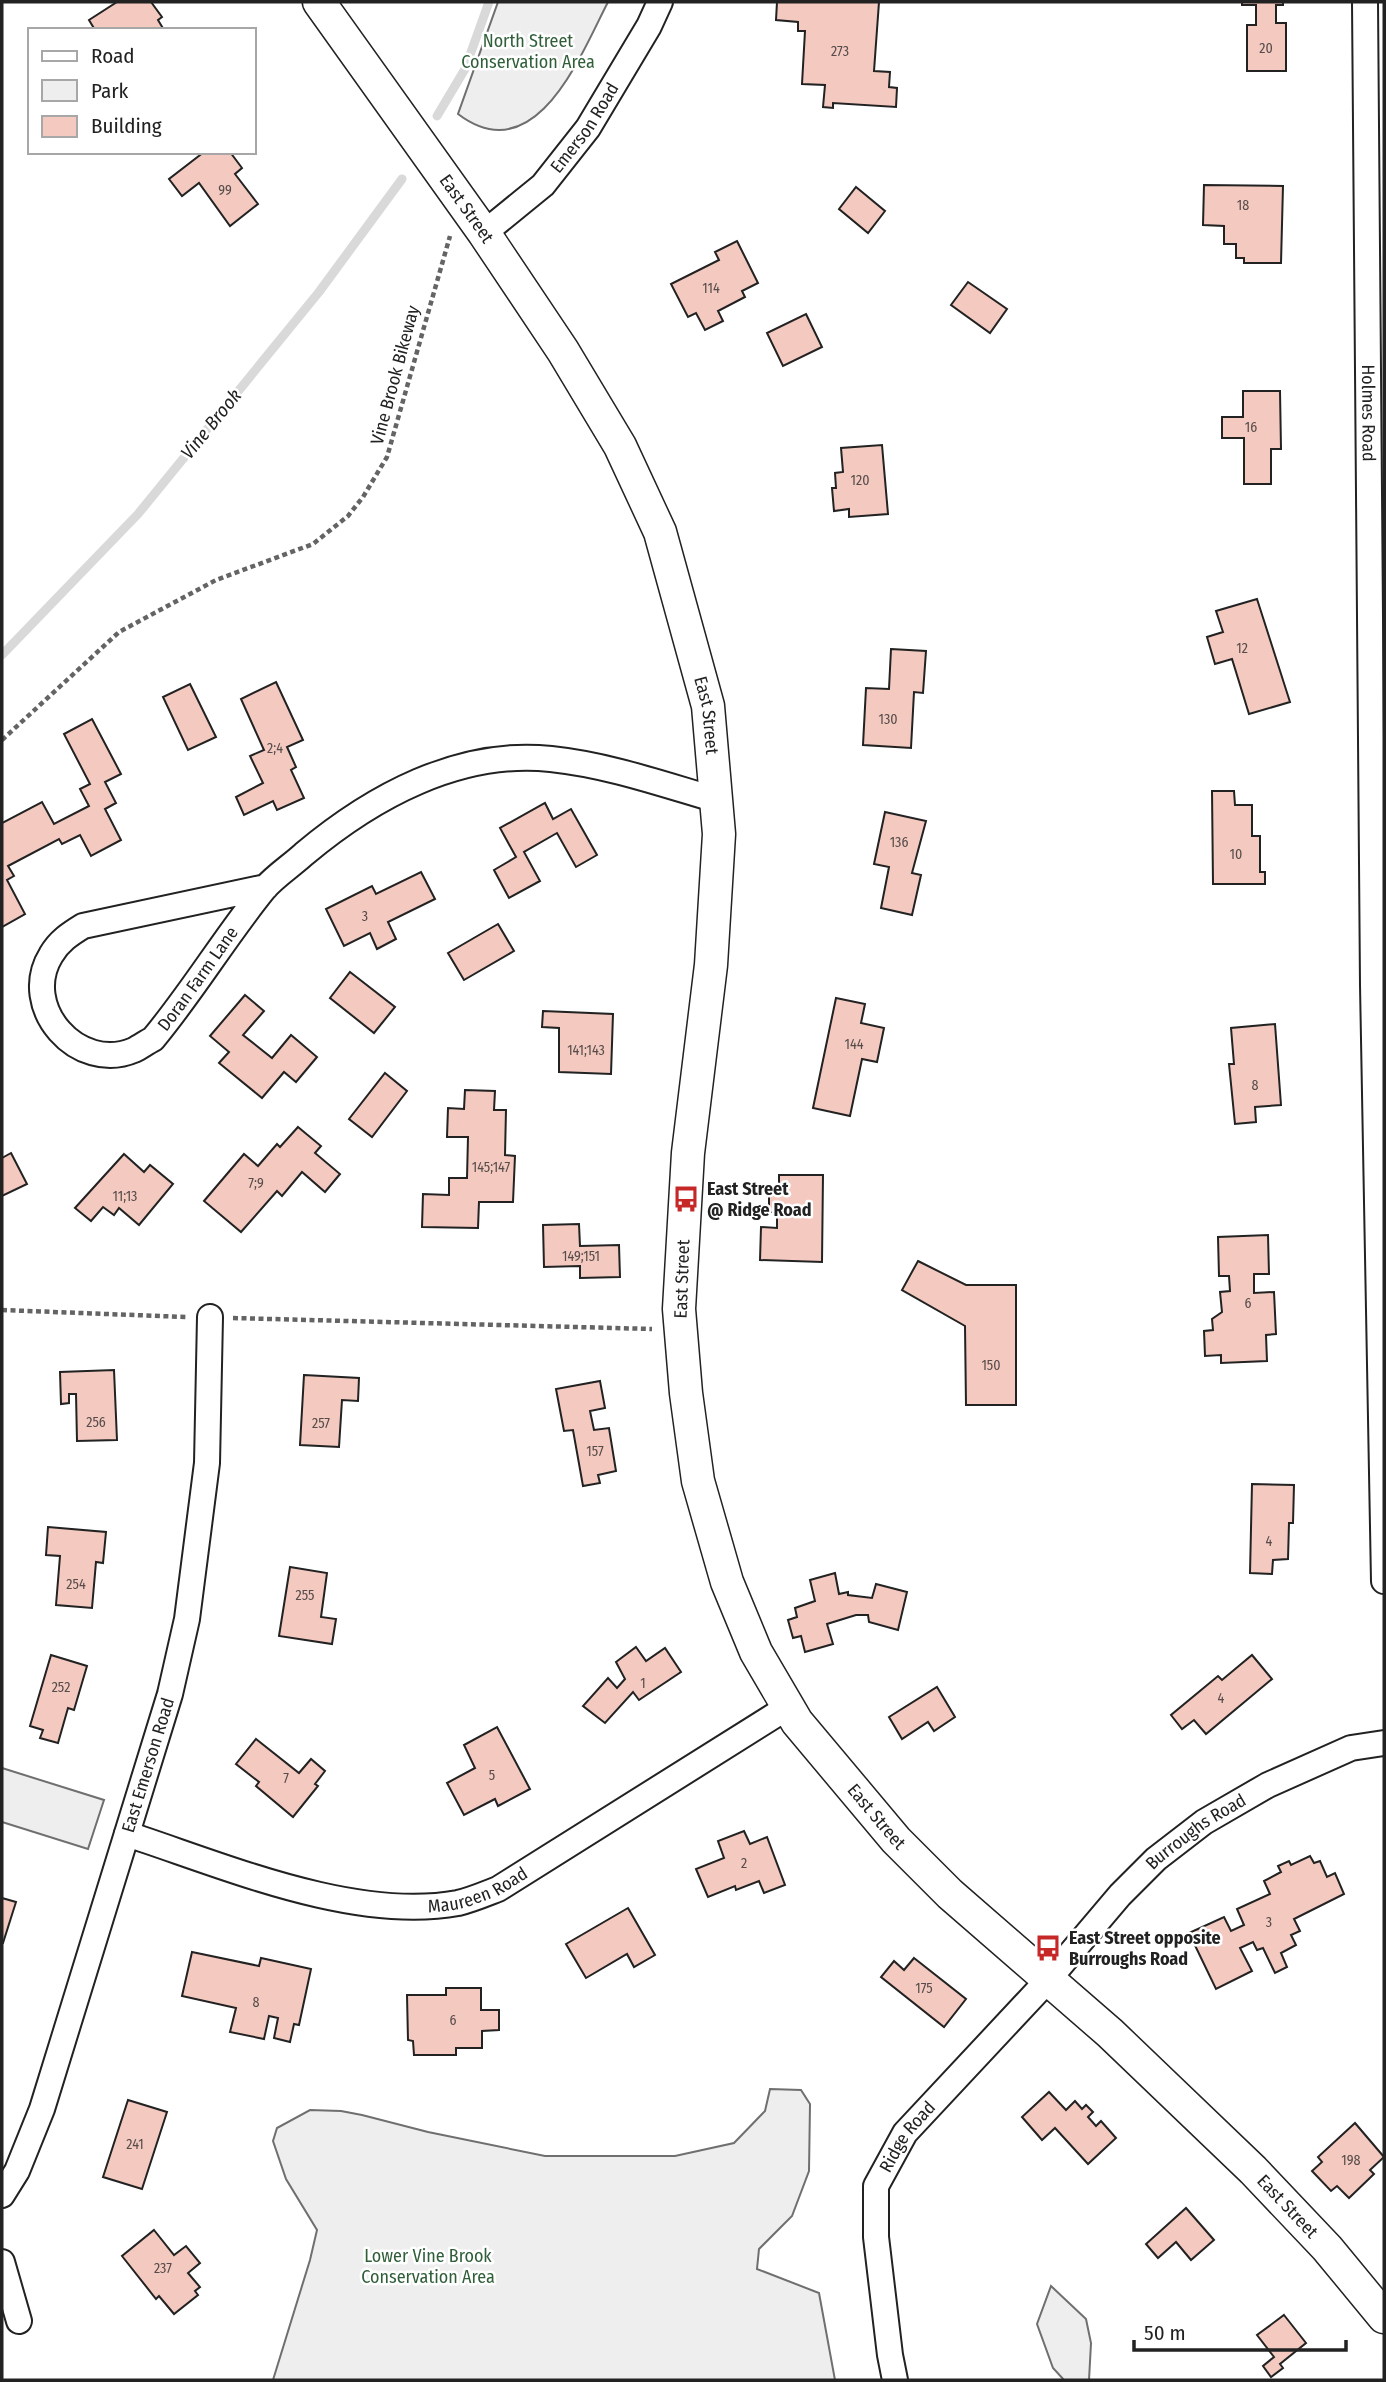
<svg xmlns="http://www.w3.org/2000/svg" width="1386" height="2382" viewBox="0 0 1386 2382" font-family="'Fira Sans Condensed',sans-serif">
<style>
.green{fill:#eee;stroke:#6f6f6f;stroke-width:2}
.lines{fill:none;stroke-linecap:round;stroke-linejoin:round}
.stream{stroke:#d9d9d9;stroke-width:9}
.building{fill:#f3c9c0;stroke:#222;stroke-width:2}
.minor-casing{stroke:#222;stroke-width:28}
.tertiary-casing{stroke:#222;stroke-width:35}
.path{stroke:#646464;stroke-width:4.5;stroke-dasharray:5 3.5;stroke-linecap:butt}
.minor{stroke:#fff;stroke-width:24}
.tertiary{stroke:#fff;stroke-width:32}
.labels{text-anchor:middle;dominant-baseline:central;stroke-width:5;stroke-linejoin:round;paint-order:stroke}
.number-label{font-size:14px;fill:#564c4a}
.park-label{font-size:18px;fill:#2f5e38;stroke:#fff}
.street-label{font-size:18px;fill:#222;stroke:#fff}
.poi-label{font-size:18px;font-weight:bold;fill:#222;stroke:#fff;text-anchor:start}
.water-label{font-size:19px;font-style:italic;fill:#222;stroke:#fff}
</style>
<rect width="100%" height="100%" fill="#fff"/>
<g class="green">
<path d="M 498,2 L 608,2 C 581,54 536,173 458,114 Z"/>
<path d="M 2,1768 L 104,1800 L 88,1849 L 2,1822 Z"/>
<path d="M 770,2089 L 801,2090 L 810,2104 L 809,2171 L 792,2216 L 759,2249 L 757,2269 L 819,2293 L 835,2380 L 273,2380 L 310,2260 L 317,2230 L 286,2179 L 273,2141 L 277,2128 L 310,2110 L 341,2111 L 362,2115 L 428,2132 L 545,2156 L 675,2156 L 734,2143 L 765,2111 Z"/>
<path d="M 1051,2286 L 1086,2319 L 1091,2343 L 1089,2380 L 1064,2380 L 1053,2368 L 1037,2324 Z"/>
</g>
<g class="lines">
<g class="stream">
<path d="M 437,116 L 465,69 L 489,2"/>
<path d="M 2,655 L 138,514 L 319,292 L 402,179"/>
</g>
</g>
<g class="building">
<path d="M 117,2 L 151,2 L 162,17 L 158,20 L 164,30 L 95,30 L 89,20 Z"/>
<path d="M 777,2 L 879,2 L 874,71 L 890,72 L 889,87 L 897,88 L 896,107 L 833,103 L 833,108 L 823,107 L 825,85 L 802,84 L 805,31 L 798,31 L 798,22 L 776,20 Z"/>
<path d="M 1242,2 L 1283,2 L 1283,5 L 1276,5 L 1276,23 L 1286,23 L 1286,71 L 1247,71 L 1247,25 L 1256,25 L 1256,5 L 1242,5 Z"/>
<path d="M 204,152 L 230,152 L 242,168 L 235,174 L 258,204 L 230,226 L 199,183 L 182,196 L 169,179 Z"/>
<path d="M 1204,185 L 1283,186 L 1281,263 L 1244,263 L 1244,258 L 1236,258 L 1236,244 L 1224,244 L 1224,226 L 1203,225 Z"/>
<path d="M 856,187 L 885,211 L 868,233 L 839,209 Z"/>
<path d="M 737,241 L 758,283 L 742,291 L 745,297 L 718,311 L 723,321 L 705,330 L 696,313 L 688,317 L 671,284 L 719,260 L 715,252 Z"/>
<path d="M 968,282 L 1007,309 L 990,333 L 951,305 Z"/>
<path d="M 806,314 L 822,347 L 783,366 L 767,333 Z"/>
<path d="M 1243,391 L 1280,391 L 1281,449 L 1271,449 L 1271,484 L 1244,484 L 1244,438 L 1222,438 L 1222,417 L 1243,417 Z"/>
<path d="M 882,445 L 888,514 L 849,517 L 849,509 L 834,511 L 832,488 L 836,488 L 835,473 L 843,472 L 841,448 Z"/>
<path d="M 1257,599 L 1290,702 L 1249,714 L 1232,659 L 1215,664 L 1207,637 L 1223,632 L 1216,611 Z"/>
<path d="M 891,649 L 926,651 L 923,693 L 914,692 L 911,748 L 863,745 L 866,688 L 889,689 Z"/>
<path d="M 276,682 L 303,740 L 287,747 L 296,767 L 291,770 L 304,798 L 277,810 L 273,801 L 244,815 L 236,797 L 263,783 L 250,756 L 264,750 L 241,699 Z"/>
<path d="M 190,684 L 216,737 L 188,750 L 163,697 Z"/>
<path d="M 92,719 L 121,774 L 105,782 L 116,803 L 105,809 L 121,840 L 91,856 L 80,835 L 62,844 L 59,839 L 8,866 L 14,876 L 7,880 L 25,914 L 2,927 L 2,823 L 42,802 L 54,824 L 89,806 L 80,789 L 90,784 L 64,734 Z"/>
<path d="M 1212,791 L 1234,791 L 1235,805 L 1252,805 L 1252,836 L 1260,836 L 1260,872 L 1265,872 L 1265,884 L 1213,884 Z"/>
<path d="M 545,803 L 553,819 L 571,809 L 597,855 L 576,867 L 557,833 L 524,852 L 540,881 L 509,898 L 494,870 L 516,857 L 500,828 Z"/>
<path d="M 885,812 L 926,821 L 912,873 L 921,875 L 912,915 L 881,908 L 889,867 L 874,864 Z"/>
<path d="M 421,872 L 435,899 L 388,922 L 396,939 L 377,949 L 370,933 L 344,946 L 326,909 L 372,886 L 376,894 Z"/>
<path d="M 498,924 L 514,951 L 464,980 L 448,953 Z"/>
<path d="M 350,972 L 395,1007 L 374,1033 L 330,998 Z"/>
<path d="M 245,995 L 264,1011 L 243,1035 L 272,1058 L 291,1035 L 317,1057 L 296,1082 L 284,1072 L 262,1098 L 219,1063 L 229,1052 L 210,1036 Z"/>
<path d="M 836,998 L 865,1004 L 861,1023 L 884,1028 L 877,1062 L 862,1059 L 850,1116 L 813,1108 Z"/>
<path d="M 543,1011 L 613,1014 L 611,1074 L 559,1072 L 559,1028 L 542,1027 Z"/>
<path d="M 1275,1024 L 1281,1105 L 1255,1107 L 1256,1122 L 1235,1124 L 1229,1064 L 1234,1064 L 1231,1028 Z"/>
<path d="M 385,1073 L 407,1091 L 372,1137 L 349,1119 Z"/>
<path d="M 465,1090 L 495,1091 L 494,1110 L 506,1110 L 505,1155 L 515,1156 L 513,1202 L 479,1202 L 478,1228 L 422,1227 L 423,1194 L 449,1195 L 449,1178 L 467,1178 L 468,1137 L 447,1137 L 448,1108 L 464,1109 Z"/>
<path d="M 298,1127 L 321,1146 L 315,1153 L 340,1174 L 325,1192 L 302,1172 L 282,1196 L 277,1191 L 241,1232 L 204,1201 L 244,1154 L 258,1166 L 277,1144 L 280,1147 Z"/>
<path d="M 11,1153 L 27,1184 L 2,1196 L 2,1158 Z"/>
<path d="M 124,1154 L 144,1172 L 150,1165 L 173,1184 L 139,1225 L 119,1208 L 114,1215 L 103,1207 L 91,1221 L 75,1208 Z"/>
<path d="M 779,1175 L 823,1175 L 822,1262 L 760,1260 L 761,1227 L 777,1228 L 777,1212 L 769,1212 L 769,1193 L 779,1194 Z"/>
<path d="M 579,1224 L 580,1246 L 619,1245 L 620,1277 L 580,1278 L 580,1266 L 544,1267 L 543,1225 Z"/>
<path d="M 1268,1235 L 1269,1274 L 1254,1274 L 1254,1293 L 1274,1292 L 1276,1334 L 1266,1335 L 1267,1361 L 1221,1363 L 1221,1355 L 1205,1356 L 1204,1331 L 1213,1330 L 1212,1319 L 1222,1312 L 1220,1292 L 1230,1291 L 1229,1276 L 1219,1276 L 1218,1237 Z"/>
<path d="M 918,1261 L 966,1285 L 1016,1285 L 1016,1405 L 966,1405 L 965,1326 L 902,1290 Z"/>
<path d="M 114,1370 L 117,1440 L 77,1441 L 76,1394 L 69,1394 L 69,1403 L 61,1404 L 60,1372 Z"/>
<path d="M 304,1375 L 359,1378 L 358,1401 L 342,1400 L 339,1447 L 300,1445 Z"/>
<path d="M 600,1381 L 605,1408 L 590,1411 L 594,1430 L 609,1428 L 616,1471 L 598,1475 L 600,1483 L 583,1486 L 573,1430 L 564,1431 L 556,1389 Z"/>
<path d="M 1252,1484 L 1294,1485 L 1293,1523 L 1289,1523 L 1288,1559 L 1273,1560 L 1272,1574 L 1250,1573 Z"/>
<path d="M 48,1527 L 106,1532 L 103,1563 L 96,1562 L 92,1608 L 56,1605 L 60,1556 L 46,1555 Z"/>
<path d="M 290,1567 L 327,1573 L 321,1617 L 336,1619 L 332,1644 L 279,1636 Z"/>
<path d="M 835,1573 L 839,1594 L 848,1592 L 848,1595 L 872,1598 L 876,1584 L 907,1592 L 898,1630 L 869,1622 L 868,1615 L 856,1615 L 827,1624 L 833,1644 L 805,1652 L 801,1636 L 793,1638 L 788,1620 L 797,1617 L 795,1608 L 815,1601 L 810,1580 Z"/>
<path d="M 636,1647 L 646,1661 L 665,1648 L 681,1672 L 639,1700 L 633,1692 L 605,1723 L 583,1706 L 608,1678 L 617,1688 L 625,1679 L 616,1662 Z"/>
<path d="M 51,1655 L 87,1666 L 74,1710 L 68,1708 L 58,1743 L 40,1738 L 43,1730 L 30,1726 Z"/>
<path d="M 1252,1655 L 1272,1679 L 1206,1734 L 1194,1720 L 1182,1729 L 1171,1715 L 1218,1676 L 1222,1680 Z"/>
<path d="M 937,1687 L 955,1717 L 934,1731 L 928,1722 L 902,1739 L 889,1717 Z"/>
<path d="M 497,1727 L 530,1789 L 498,1806 L 495,1799 L 464,1815 L 447,1783 L 475,1768 L 464,1745 Z"/>
<path d="M 256,1739 L 299,1773 L 311,1759 L 325,1771 L 315,1784 L 318,1786 L 293,1817 L 256,1786 L 259,1782 L 236,1764 Z"/>
<path d="M 744,1831 L 750,1844 L 767,1837 L 785,1885 L 764,1893 L 759,1881 L 736,1890 L 735,1886 L 708,1897 L 696,1869 L 724,1858 L 718,1841 Z"/>
<path d="M 1310,1856 L 1314,1863 L 1320,1861 L 1327,1877 L 1335,1873 L 1344,1894 L 1294,1919 L 1300,1931 L 1291,1935 L 1296,1945 L 1281,1953 L 1287,1967 L 1275,1973 L 1263,1948 L 1257,1950 L 1253,1942 L 1240,1948 L 1252,1971 L 1216,1989 L 1189,1933 L 1224,1917 L 1231,1931 L 1244,1925 L 1237,1909 L 1270,1894 L 1264,1881 L 1281,1872 L 1278,1866 L 1289,1861 L 1291,1865 Z"/>
<path d="M 2,1898 L 16,1902 L 3,1943 L 2,1943 Z"/>
<path d="M 628,1908 L 655,1955 L 634,1967 L 627,1954 L 586,1978 L 566,1944 Z"/>
<path d="M 192,1952 L 259,1966 L 261,1958 L 311,1969 L 299,2025 L 294,2024 L 290,2042 L 274,2038 L 278,2018 L 269,2016 L 264,2039 L 230,2032 L 236,2008 L 182,1996 Z"/>
<path d="M 914,1958 L 966,1999 L 944,2027 L 881,1977 L 894,1961 L 904,1970 Z"/>
<path d="M 446,1988 L 481,1988 L 481,2010 L 499,2010 L 499,2030 L 482,2031 L 482,2048 L 456,2048 L 456,2055 L 414,2055 L 413,2041 L 408,2040 L 407,1995 L 446,1995 Z"/>
<path d="M 1049,2092 L 1066,2110 L 1075,2101 L 1082,2109 L 1086,2105 L 1093,2112 L 1088,2117 L 1096,2126 L 1101,2121 L 1116,2138 L 1088,2164 L 1055,2128 L 1042,2140 L 1022,2117 Z"/>
<path d="M 128,2100 L 167,2112 L 142,2189 L 103,2177 Z"/>
<path d="M 1355,2123 L 1384,2157 L 1370,2170 L 1374,2174 L 1349,2198 L 1337,2186 L 1331,2191 L 1312,2171 L 1322,2162 L 1318,2157 Z"/>
<path d="M 1186,2208 L 1214,2240 L 1191,2260 L 1176,2242 L 1158,2258 L 1146,2244 Z"/>
<path d="M 154,2230 L 174,2255 L 186,2246 L 200,2263 L 188,2273 L 200,2287 L 195,2291 L 198,2295 L 174,2314 L 159,2296 L 156,2299 L 122,2256 Z"/>
<path d="M 1284,2315 L 1306,2343 L 1280,2364 L 1283,2368 L 1271,2377 L 1263,2366 L 1274,2357 L 1257,2335 Z"/>
</g>
<g class="lines">
<g class="minor-casing">
<g id="minor">
<path id="s1" d="M 1365,2 L 1373,985 L 1384,1581"/>
<path id="s2" d="M 484,233 L 543,185 L 588,128 L 649,26 L 660,2"/>
<path id="s3" d="M 266,887 L 83,926 C 70,934 59,941 51,955 C 19,1007 78,1074 134,1050 C 140,1047 147,1042 153,1039 C 193,991 225,937 264,889 C 275,876 291,866 304,854 C 372,797 459,749 551,759 C 608,765 662,784 717,800"/>
<path id="s4" d="M 127,1834 C 225,1866 354,1922 458,1903 C 471,1900 485,1894 498,1889 L 788,1707"/>
<path id="s5" d="M 2,2195 L 17,2171 L 42,2109 L 170,1694 L 187,1619 L 207,1463 L 210,1317"/>
<path d="M 2,2262 L 19,2321"/>
<path id="s6" d="M 895,2380 L 890,2355 L 876,2237 L 876,2186 L 905,2133 L 1048,1980 L 1120,1895 L 1156,1859 L 1204,1822 L 1268,1785 L 1351,1748 L 1384,1743"/>
</g>
</g>
<g class="tertiary-casing">
<g id="tertiary">
<path id="s7" d="M 319,2 L 484,233 L 563,351 L 620,446 L 660,532 L 708,706 L 719,834 L 711,965 L 688,1153 L 679,1309 L 686,1393 L 698,1481 L 727,1582 L 756,1652 L 797,1722 L 896,1840 L 950,1894 L 1110,2033 L 1253,2170 L 1327,2248 L 1384,2317"/>
</g>
</g>
<g class="path">
<path d="M 2,740 L 119,632 L 216,580 L 313,544 L 348,516 L 363,497 L 387,457 L 450,236"/>
<path d="M 2,1310 L 186,1317"/>
<path d="M 233,1318 L 652,1329"/>
</g>
<use href="#minor" class="minor"/>
<use href="#tertiary" class="tertiary"/>
</g>
<defs>
<g id="bus-bare" transform="scale(2.1)"><path d="M-5-6H5V4H4V6H2V4H-2V6H-4V4H-5ZM-3.5-4V0h7V-4ZM-3.5 1.2v1.5H-2V1.2ZM2 1.2v1.5H3.5V1.2Z" fill="#c62828" stroke="#fff" stroke-width="2.5" paint-order="stroke"/></g>
</defs>
<g fill-rule="evenodd">
<use href="#bus-bare" x="686" y="1199"/>
<use href="#bus-bare" x="1048" y="1948"/>
</g>
<g class="labels">
<g class="number-label">
<text x="1266" y="48">20</text>
<text x="840" y="51">273</text>
<text x="225" y="190">99</text>
<text x="1243" y="205">18</text>
<text x="711" y="288">114</text>
<text x="1251" y="427">16</text>
<text x="860" y="480">120</text>
<text x="1242" y="648">12</text>
<text x="888" y="719">130</text>
<text x="275" y="748">2;4</text>
<text x="899" y="842">136</text>
<text x="1236" y="854">10</text>
<text x="365" y="916">3</text>
<text x="854" y="1044">144</text>
<text x="586" y="1050">141;143</text>
<text x="1255" y="1085">8</text>
<text x="491" y="1167">145;147</text>
<text x="256" y="1183">7;9</text>
<text x="125" y="1196">11;13</text>
<text x="581" y="1256">149;151</text>
<text x="1248" y="1303">6</text>
<text x="991" y="1365">150</text>
<text x="96" y="1422">256</text>
<text x="321" y="1423">257</text>
<text x="595" y="1451">157</text>
<text x="1269" y="1541">4</text>
<text x="76" y="1584">254</text>
<text x="305" y="1595">255</text>
<text x="643" y="1683">1</text>
<text x="61" y="1687">252</text>
<text x="1221" y="1698">4</text>
<text x="492" y="1775">5</text>
<text x="286" y="1778">7</text>
<text x="744" y="1863">2</text>
<text x="1269" y="1922">3</text>
<text x="924" y="1988">175</text>
<text x="256" y="2002">8</text>
<text x="453" y="2020">6</text>
<text x="135" y="2144">241</text>
<text x="1351" y="2160">198</text>
<text x="163" y="2268">237</text>
</g>
<g class="park-label">
<text x="528" y="41">North Street<tspan x="528" dy="21">Conservation Area</tspan></text>
<text x="428" y="2256">Lower Vine Brook<tspan x="428" dy="21">Conservation Area</tspan></text>
</g>
<g class="street-label">
<text stroke="none"><textPath href="#s2" startOffset="147">Emerson Road</textPath></text>
<text stroke="none"><textPath href="#s7" startOffset="254">East Street</textPath></text>
<text transform="translate(395 375) rotate(-75)">Vine Brook Bikeway</text>
<text stroke="none"><textPath href="#s1" startOffset="411">Holmes Road</textPath></text>
<text stroke="none"><textPath href="#s7" startOffset="821">East Street</textPath></text>
<text stroke="none"><textPath href="#s3" startOffset="492">Doran Farm Lane</textPath></text>
<text transform="translate(682 1279) rotate(-88)">East Street</text>
<text stroke="none"><textPath href="#s5" startOffset="455">East Emerson Road</textPath></text>
<text stroke="none"><textPath href="#s7" startOffset="1976">East Street</textPath></text>
<text stroke="none"><textPath href="#s6" startOffset="676">Burroughs Road</textPath></text>
<text stroke="none"><textPath href="#s4" startOffset="364">Maureen Road</textPath></text>
<text stroke="none"><textPath href="#s6" startOffset="254">Ridge Road</textPath></text>
<text stroke="none"><textPath href="#s7" startOffset="2543">East Street</textPath></text>
</g>
<g class="poi-label">
<text x="707" y="1189">East Street<tspan x="707" dy="21">@ Ridge Road</tspan></text>
<text x="1069" y="1938">East Street opposite<tspan x="1069" dy="21">Burroughs Road</tspan></text>
</g>
<g class="water-label">
<text transform="translate(211 424) rotate(-51)">Vine Brook</text>
</g>
</g>
<rect width="1386" height="2382" fill="none" stroke="#222222" stroke-width="7"/>
<rect x="28" y="28" width="228" height="126" fill="#ffffff" stroke="#a7a7a7" stroke-width="2"/>
<rect x="42" y="51" width="35" height="10" fill="#ffffff" stroke="#a7a7a7" stroke-width="2"/>
<text x="91" y="63" font-size="21" fill="#222222">Road</text>
<rect x="42" y="80" width="35" height="21" fill="#eeeeee" stroke="#a7a7a7" stroke-width="2"/>
<text x="91" y="98" font-size="21" fill="#222222">Park</text>
<rect x="42" y="116" width="35" height="21" fill="#f3c9c0" stroke="#a7a7a7" stroke-width="2"/>
<text x="91" y="133" font-size="21" fill="#222222">Building</text>
<path d="M1134 2340v10h212v-10" fill="none" stroke="#222222" stroke-width="3.5"/>
<text x="1144" y="2340" font-size="21" fill="#222222" stroke="#ffffff" stroke-width="5" paint-order="stroke">50 m</text>
</svg>
